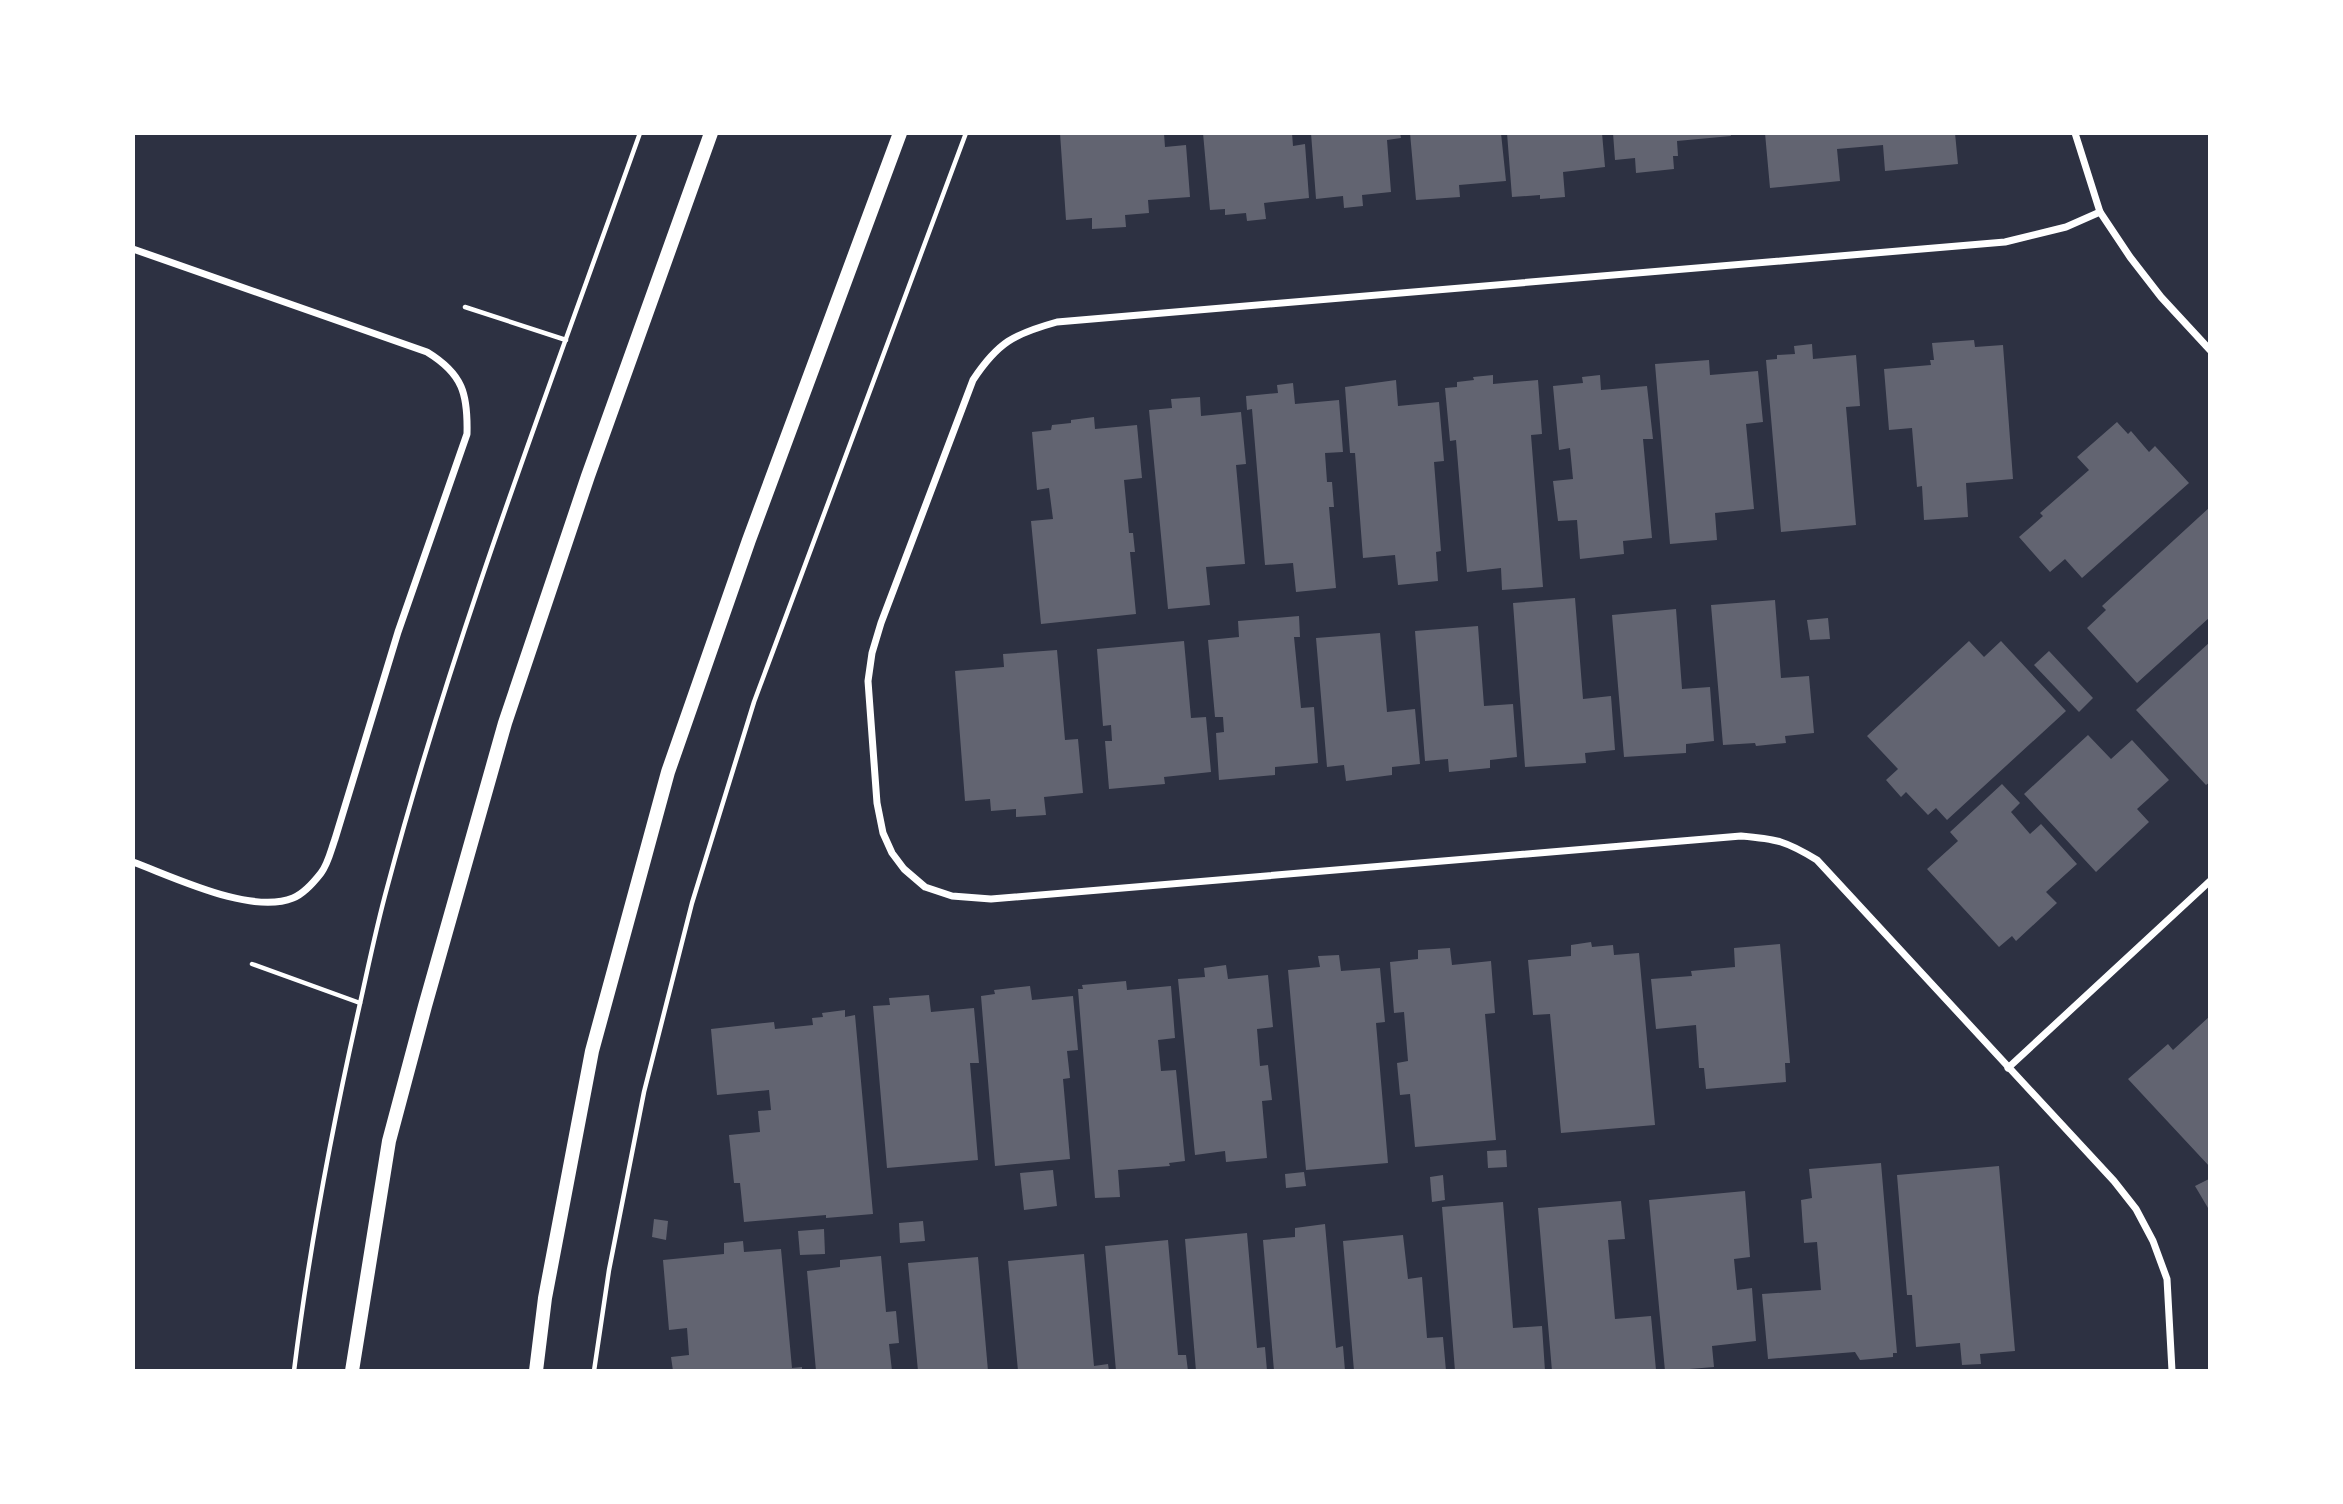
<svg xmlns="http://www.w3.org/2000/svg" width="2343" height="1504" viewBox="0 0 2343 1504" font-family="Rubik,sans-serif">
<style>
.building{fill:#626471}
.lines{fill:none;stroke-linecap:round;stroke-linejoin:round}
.path{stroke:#fff;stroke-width:4.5}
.minor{stroke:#fff;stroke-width:7}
.secondary{stroke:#fff;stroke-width:14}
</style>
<rect width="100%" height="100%" fill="#2d3142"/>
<g class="building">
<path d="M 1060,133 L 1164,133 L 1165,147 L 1186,145 L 1190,197 L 1148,200 L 1149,213 L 1125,215 L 1126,227 L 1092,229 L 1092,218 L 1066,220 Z"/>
<path d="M 1203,133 L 1292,133 L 1293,146 L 1305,144 L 1309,198 L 1264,203 L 1266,219 L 1247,221 L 1246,213 L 1225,215 L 1225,209 L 1210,210 Z"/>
<path d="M 1311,133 L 1400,133 L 1401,138 L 1387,140 L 1391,192 L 1362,195 L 1363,206 L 1344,208 L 1343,196 L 1316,199 Z"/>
<path d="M 1410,133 L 1501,133 L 1506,181 L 1459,185 L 1460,197 L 1416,200 Z"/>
<path d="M 1507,133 L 1602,133 L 1605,167 L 1563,172 L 1565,197 L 1540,199 L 1540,195 L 1512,197 Z"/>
<path d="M 1613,133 L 1730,133 L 1731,136 L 1677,141 L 1678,156 L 1673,156 L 1674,169 L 1636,173 L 1635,158 L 1615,160 Z"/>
<path d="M 1765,133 L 1955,133 L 1958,164 L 1885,171 L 1883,145 L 1837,149 L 1840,181 L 1770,188 Z"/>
<path d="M 1974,340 L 1975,347 L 2003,345 L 2013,479 L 1966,483 L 1968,517 L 1924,520 L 1922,486 L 1917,487 L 1912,428 L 1889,430 L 1884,369 L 1931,365 L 1930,360 L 1934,360 L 1932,343 Z"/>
<path d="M 1812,344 L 1813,359 L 1856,355 L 1860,406 L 1846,407 L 1856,525 L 1781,532 L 1766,360 L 1777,359 L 1777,355 L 1795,354 L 1794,346 Z"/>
<path d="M 1709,360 L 1710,375 L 1758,371 L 1763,422 L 1746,424 L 1754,509 L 1715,513 L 1717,540 L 1670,544 L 1655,364 Z"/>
<path d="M 1493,375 L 1493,384 L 1538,380 L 1542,434 L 1531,435 L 1543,587 L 1502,590 L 1501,568 L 1467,572 L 1456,440 L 1450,441 L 1445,388 L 1457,387 L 1457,382 L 1474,380 L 1473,377 Z"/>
<path d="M 1600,375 L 1601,390 L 1647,386 L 1653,439 L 1643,439 L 1652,538 L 1623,541 L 1624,554 L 1580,559 L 1577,520 L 1558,521 L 1553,481 L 1573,479 L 1570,448 L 1559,450 L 1553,386 L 1583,383 L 1582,377 Z"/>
<path d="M 1396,380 L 1398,406 L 1439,402 L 1444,461 L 1434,462 L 1441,551 L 1436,552 L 1438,581 L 1398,585 L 1395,555 L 1363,558 L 1355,453 L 1350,453 L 1345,387 Z"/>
<path d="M 1293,383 L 1295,404 L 1339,400 L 1343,452 L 1325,453 L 1327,482 L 1332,482 L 1334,507 L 1329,507 L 1336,588 L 1296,592 L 1293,563 L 1265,565 L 1252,409 L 1247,410 L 1246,396 L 1278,393 L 1277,385 Z"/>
<path d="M 1200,397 L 1201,416 L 1241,412 L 1246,464 L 1236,465 L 1245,564 L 1206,567 L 1210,605 L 1168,609 L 1149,410 L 1172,408 L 1171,399 Z"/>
<path d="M 1094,417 L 1095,429 L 1137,425 L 1142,478 L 1124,480 L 1129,533 L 1133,533 L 1135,552 L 1130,552 L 1136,614 L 1041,624 L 1031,521 L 1053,519 L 1049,488 L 1037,490 L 1032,432 L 1051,430 L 1052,425 L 1071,423 L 1071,420 Z"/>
<path d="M 2117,422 L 2128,434 L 2131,431 L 2149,452 L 2155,446 L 2189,483 L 2082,578 L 2065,559 L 2050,572 L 2019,537 L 2043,516 L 2040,513 L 2089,470 L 2077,457 Z"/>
<path d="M 2210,507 L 2210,617 L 2137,683 L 2087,628 L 2106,610 L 2102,606 Z"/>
<path d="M 1575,598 L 1583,699 L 1611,696 L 1615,750 L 1585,753 L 1586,763 L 1525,767 L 1513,603 Z"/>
<path d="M 1775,600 L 1781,678 L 1809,676 L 1814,733 L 1785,736 L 1786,743 L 1756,746 L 1755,743 L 1723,745 L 1711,605 Z"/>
<path d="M 1676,609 L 1682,689 L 1710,687 L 1714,741 L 1686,744 L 1686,753 L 1624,757 L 1612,615 Z"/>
<path d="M 1299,616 L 1300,637 L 1294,637 L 1301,708 L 1314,707 L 1318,763 L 1275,767 L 1275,775 L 1219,780 L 1216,733 L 1224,732 L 1223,717 L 1215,717 L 1208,640 L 1239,637 L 1238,621 Z"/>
<path d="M 1828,618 L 1830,639 L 1810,640 L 1807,620 Z"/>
<path d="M 1478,626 L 1484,706 L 1513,704 L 1517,757 L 1490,760 L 1490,768 L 1449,772 L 1448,759 L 1425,761 L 1415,631 Z"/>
<path d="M 1380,633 L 1387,712 L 1415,709 L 1420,764 L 1392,767 L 1392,775 L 1346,781 L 1344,765 L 1327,767 L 1316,638 Z"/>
<path d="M 1184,641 L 1191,718 L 1206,717 L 1211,772 L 1164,777 L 1165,784 L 1109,789 L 1105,741 L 1112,741 L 1111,725 L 1103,726 L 1097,649 Z"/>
<path d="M 1969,641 L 1984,657 L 2001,641 L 2066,711 L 1947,820 L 1936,808 L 1928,815 L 1906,792 L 1901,797 L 1886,780 L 1898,769 L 1867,736 Z"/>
<path d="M 2210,642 L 2210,782 L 2206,785 L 2136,710 Z"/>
<path d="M 1057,650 L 1065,740 L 1078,739 L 1083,793 L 1044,797 L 1046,815 L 1016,817 L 1016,809 L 991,811 L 990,799 L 965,801 L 955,671 L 1004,667 L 1003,654 Z"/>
<path d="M 2049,651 L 2093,698 L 2079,712 L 2034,665 Z"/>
<path d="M 2088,735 L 2111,759 L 2132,740 L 2169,780 L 2137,809 L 2149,822 L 2096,872 L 2024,794 Z"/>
<path d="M 2002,784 L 2020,803 L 2011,812 L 2030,834 L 2041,824 L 2077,864 L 2046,892 L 2057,903 L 2016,941 L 2012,936 L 1999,947 L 1927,869 L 1958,841 L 1950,832 Z"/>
<path d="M 1591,942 L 1592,947 L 1613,945 L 1614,955 L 1639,953 L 1655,1125 L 1561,1133 L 1550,1014 L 1533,1015 L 1528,960 L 1571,956 L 1571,945 Z"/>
<path d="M 1780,944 L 1790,1063 L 1785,1063 L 1786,1082 L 1706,1089 L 1704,1068 L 1699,1068 L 1696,1025 L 1656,1029 L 1651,979 L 1692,976 L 1691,971 L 1735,967 L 1734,948 Z"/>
<path d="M 1450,948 L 1452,965 L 1491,961 L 1495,1013 L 1485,1014 L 1496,1140 L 1415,1147 L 1410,1094 L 1400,1095 L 1397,1063 L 1408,1061 L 1404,1012 L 1394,1013 L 1390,962 L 1418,959 L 1418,950 Z"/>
<path d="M 1339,955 L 1341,971 L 1380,968 L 1385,1022 L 1376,1023 L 1388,1163 L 1306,1170 L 1288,970 L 1320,967 L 1318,956 Z"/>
<path d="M 1226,965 L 1228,979 L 1268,975 L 1273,1027 L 1257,1029 L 1260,1066 L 1268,1065 L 1272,1100 L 1262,1101 L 1267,1158 L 1226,1162 L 1225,1151 L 1195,1155 L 1178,979 L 1205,977 L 1204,968 Z"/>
<path d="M 1126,981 L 1127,990 L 1171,986 L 1175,1038 L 1158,1040 L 1161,1071 L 1176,1070 L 1185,1161 L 1169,1163 L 1170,1166 L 1118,1170 L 1120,1197 L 1095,1198 L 1078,989 L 1083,989 L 1082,985 Z"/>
<path d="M 1030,986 L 1032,1000 L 1073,996 L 1078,1050 L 1067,1051 L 1070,1078 L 1063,1079 L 1070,1159 L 995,1166 L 981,996 L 995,994 L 994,990 Z"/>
<path d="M 929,995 L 931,1012 L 974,1008 L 979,1063 L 970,1063 L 978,1160 L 887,1168 L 873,1006 L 890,1005 L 889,998 Z"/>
<path d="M 845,1010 L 845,1017 L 855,1015 L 873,1214 L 826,1218 L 826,1215 L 744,1222 L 740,1183 L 734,1183 L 729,1135 L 760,1132 L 758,1111 L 771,1110 L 769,1090 L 717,1095 L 711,1029 L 774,1022 L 775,1029 L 813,1025 L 812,1018 L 823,1017 L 822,1013 Z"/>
<path d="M 2210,1016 L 2210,1167 L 2128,1079 L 2168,1044 L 2173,1050 Z"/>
<path d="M 1506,1150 L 1507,1167 L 1488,1168 L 1487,1151 Z"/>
<path d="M 1881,1163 L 1897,1353 L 1893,1353 L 1893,1357 L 1860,1360 L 1855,1352 L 1768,1359 L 1762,1294 L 1821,1290 L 1817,1242 L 1804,1243 L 1801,1200 L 1812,1198 L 1809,1169 Z"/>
<path d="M 1999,1166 L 2015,1351 L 1980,1354 L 1981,1364 L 1962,1365 L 1960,1343 L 1916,1347 L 1912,1295 L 1907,1295 L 1897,1175 Z"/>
<path d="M 1053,1170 L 1057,1206 L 1024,1210 L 1020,1173 Z"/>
<path d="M 1304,1172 L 1306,1186 L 1286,1188 L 1285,1174 Z"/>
<path d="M 1443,1175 L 1445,1200 L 1432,1202 L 1430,1177 Z"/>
<path d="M 2209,1179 L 2210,1206 L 2208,1208 L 2195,1186 Z"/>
<path d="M 1745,1191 L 1750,1257 L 1734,1259 L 1737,1290 L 1752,1288 L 1756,1341 L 1712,1346 L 1714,1367 L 1665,1371 L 1649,1200 Z"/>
<path d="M 1621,1201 L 1625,1239 L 1608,1240 L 1615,1319 L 1651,1316 L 1656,1370 L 1552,1371 L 1538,1208 Z"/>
<path d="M 1503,1202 L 1513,1328 L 1542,1326 L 1545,1371 L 1455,1371 L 1442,1207 Z"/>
<path d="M 654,1219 L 668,1221 L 666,1240 L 652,1237 Z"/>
<path d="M 923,1221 L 925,1241 L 900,1243 L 899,1223 Z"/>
<path d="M 1325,1224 L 1336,1348 L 1343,1346 L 1345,1371 L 1274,1371 L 1263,1240 L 1295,1237 L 1295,1228 Z"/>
<path d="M 824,1229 L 825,1254 L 800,1255 L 798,1231 Z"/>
<path d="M 1247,1233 L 1257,1348 L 1265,1347 L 1267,1371 L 1196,1371 L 1185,1239 Z"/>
<path d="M 1403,1235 L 1408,1279 L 1422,1277 L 1427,1338 L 1443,1337 L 1446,1371 L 1354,1371 L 1343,1241 Z"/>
<path d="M 1168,1240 L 1178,1355 L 1186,1355 L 1188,1371 L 1116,1371 L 1105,1246 Z"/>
<path d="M 743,1241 L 744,1252 L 781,1249 L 792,1368 L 802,1367 L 802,1371 L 673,1371 L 671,1357 L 689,1355 L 687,1328 L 669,1330 L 663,1260 L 724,1254 L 724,1243 Z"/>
<path d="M 1084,1254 L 1094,1366 L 1108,1364 L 1109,1371 L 1018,1371 L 1008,1261 Z"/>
<path d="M 881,1256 L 886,1312 L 896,1311 L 899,1343 L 889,1344 L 892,1371 L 816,1371 L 807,1271 L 840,1267 L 840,1260 Z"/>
<path d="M 978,1257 L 988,1371 L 918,1371 L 908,1263 Z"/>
</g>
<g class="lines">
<g class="path">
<path d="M 465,307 L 566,340"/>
<path d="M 252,964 L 360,1003"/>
<path d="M 294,1371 C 309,1249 332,1128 359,1008 C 368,968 376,928 387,888 C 455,632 551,383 640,133"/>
<path d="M 594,1371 L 609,1270 L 644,1092 L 692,903 L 754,702 L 966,133"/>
</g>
<g class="minor">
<path d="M 2075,133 L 2100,212 L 2130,257 L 2161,297 L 2210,350"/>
<path d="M 2100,212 L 2066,227 L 2005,242 L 1057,322 C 1014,334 998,342 973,380 L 881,623 L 872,653 L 868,681 L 877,803 L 883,833 L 892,853 L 904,869 L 925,887 L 952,896 L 991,899 L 1741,836 C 1777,839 1786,841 1817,860 L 2114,1181 L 2136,1209 L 2153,1241 L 2167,1279 L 2172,1371"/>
<path d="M 133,249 L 427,352 C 463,374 468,394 467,434 L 398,632 L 335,839 C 331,850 328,864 321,873 C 314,882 303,894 293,898 C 251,915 174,877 133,862"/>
<path d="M 2008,1068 L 2210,881"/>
</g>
<g class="secondary">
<path d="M 352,1371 L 389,1141 L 425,1006 L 505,723 L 588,476 L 711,133"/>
<path d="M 536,1371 L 545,1298 L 592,1051 L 668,772 L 749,540 L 900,133"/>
</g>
</g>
<rect width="2343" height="1504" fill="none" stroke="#ffffff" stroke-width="270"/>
</svg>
